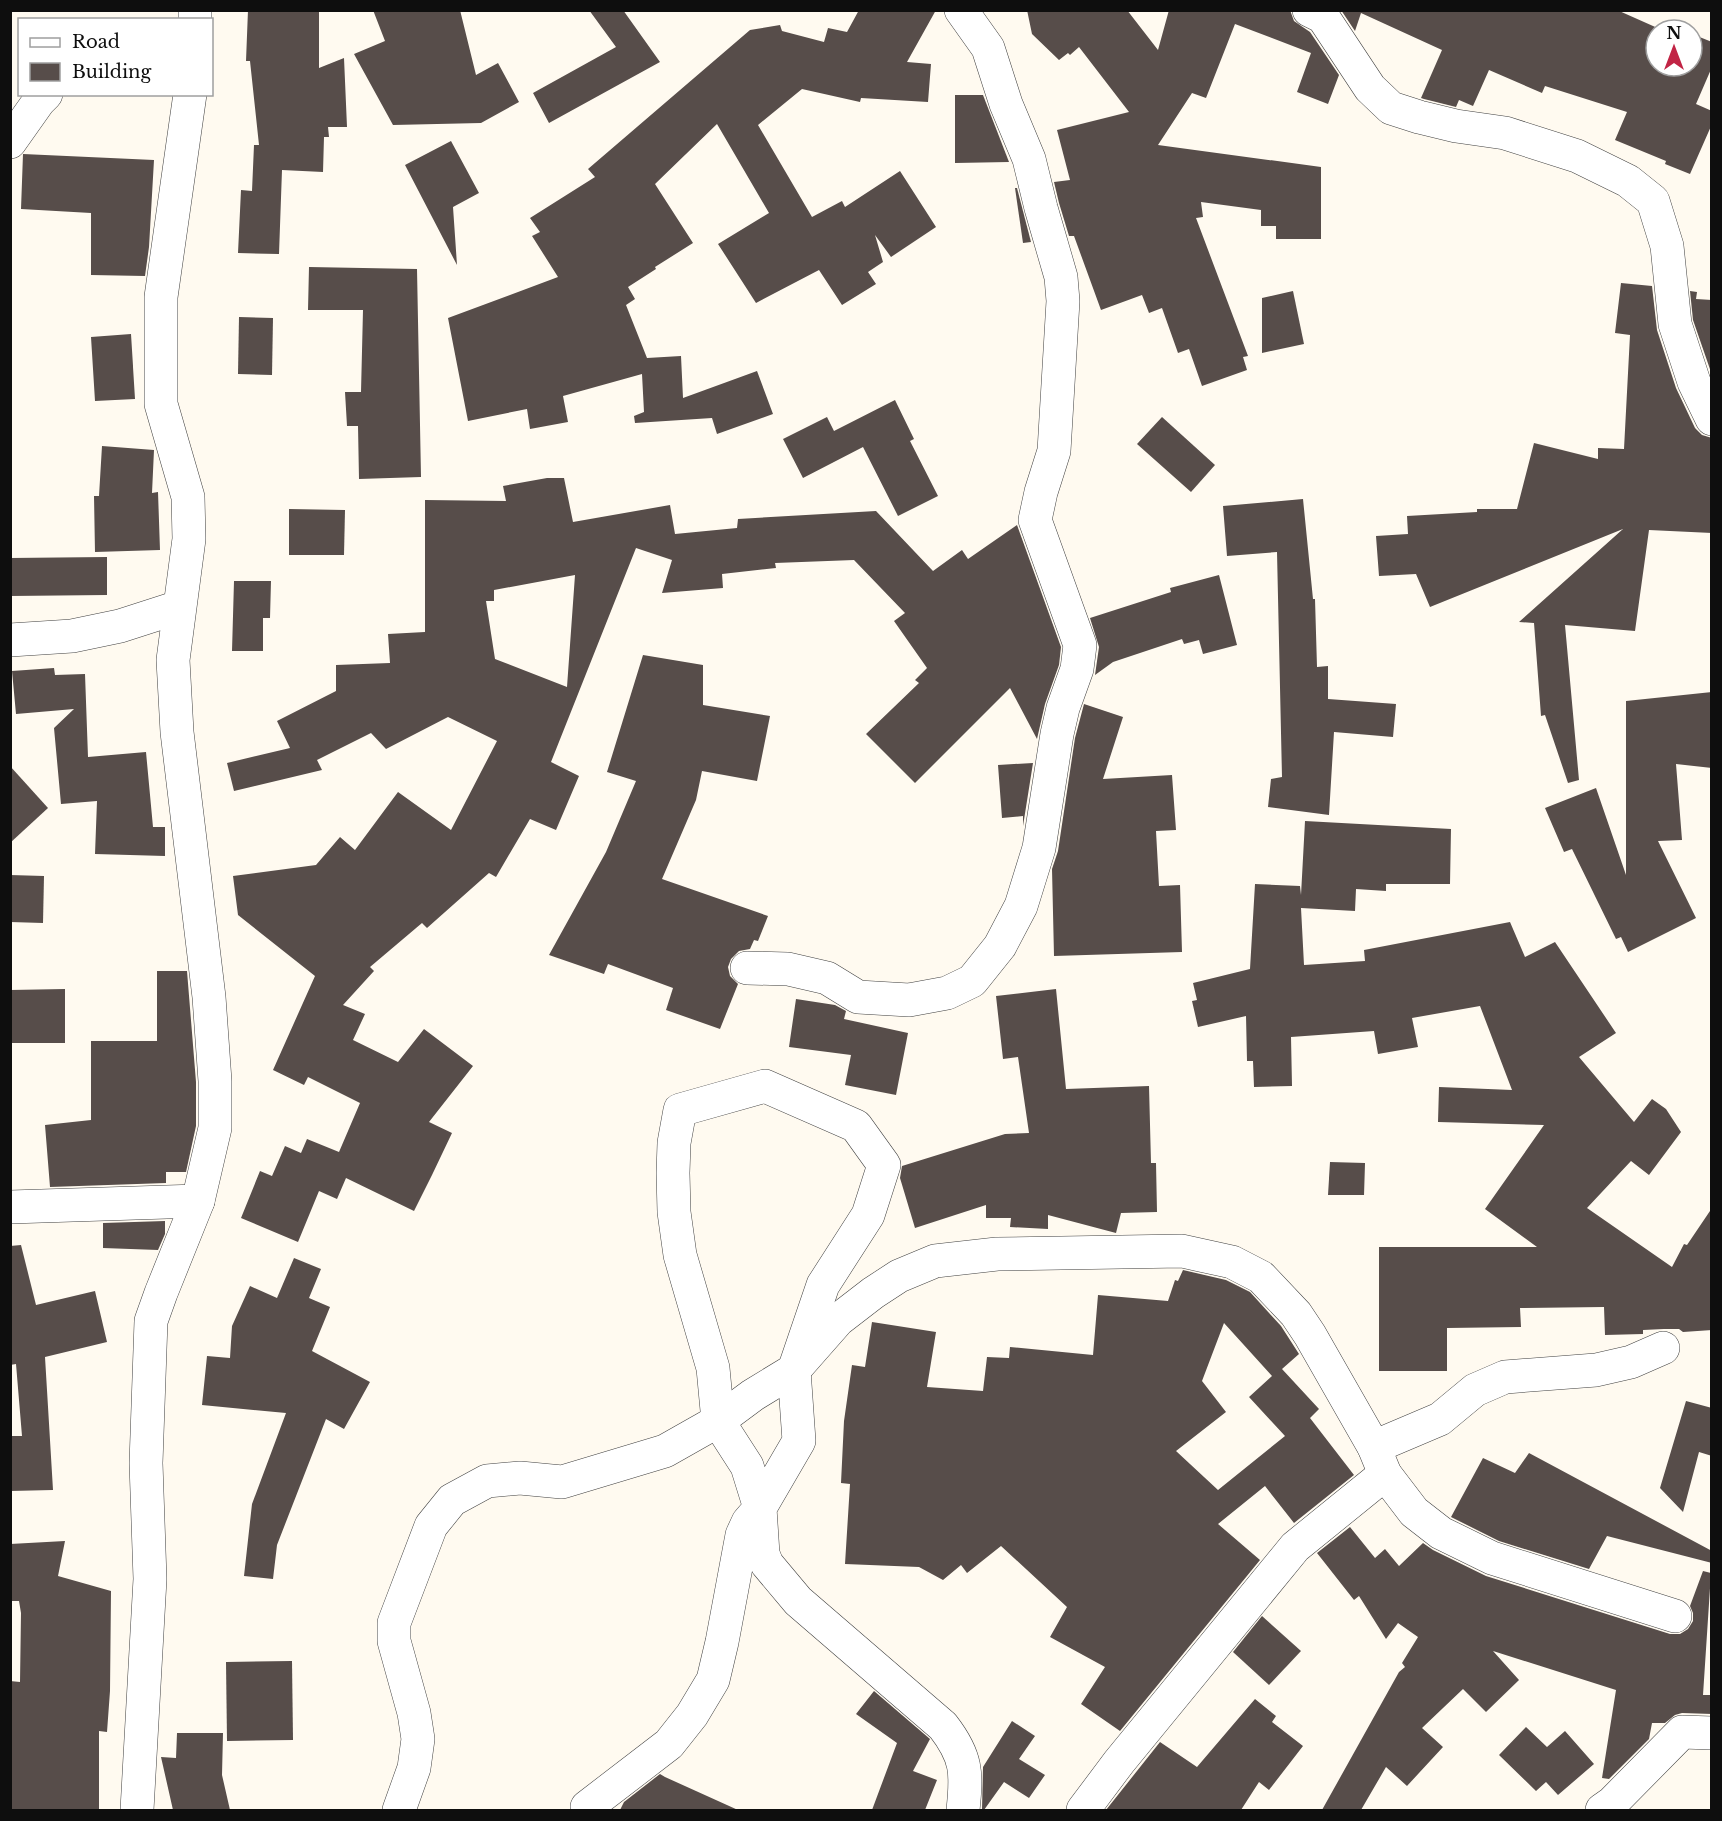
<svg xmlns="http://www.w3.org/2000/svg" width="1722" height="1821" viewBox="0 0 1722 1821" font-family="'Libre Baskerville',serif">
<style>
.building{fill:#574d4a;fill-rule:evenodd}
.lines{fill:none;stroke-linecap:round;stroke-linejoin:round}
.minor-casing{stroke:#414141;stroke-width:34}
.minor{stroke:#fff;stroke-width:33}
</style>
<rect width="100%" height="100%" fill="#fffaf0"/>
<g class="building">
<path d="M 248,10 L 319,10 L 319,68 L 344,58 L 347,127 L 328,127 L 329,137 L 324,137 L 323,172 L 282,170 L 279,254 L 238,253 L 241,190 L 252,191 L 254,145 L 259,145 L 250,61 L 246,61 Z"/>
<path d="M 373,10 L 460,10 L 476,75 L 498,63 L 519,102 L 481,123 L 393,125 L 354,54 L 385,41 Z"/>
<path d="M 589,10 L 623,10 L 660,62 L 549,123 L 533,93 L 616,47 Z"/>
<path d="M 859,10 L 936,10 L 907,62 L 931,64 L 928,102 L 861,98 L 860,102 L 802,89 L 758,125 L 812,217 L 842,201 L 845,207 L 900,171 L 936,227 L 891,257 L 875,235 L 883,262 L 868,272 L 876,284 L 842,305 L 819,270 L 756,303 L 718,244 L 769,213 L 717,124 L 655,184 L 693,243 L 655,267 L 656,269 L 628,287 L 635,299 L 626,305 L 647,358 L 681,356 L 683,398 L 757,371 L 773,414 L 717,434 L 712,418 L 635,423 L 634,416 L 644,412 L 642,374 L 563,396 L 568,422 L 530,429 L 527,409 L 468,421 L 448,318 L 558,277 L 532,236 L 540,232 L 530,218 L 595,177 L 588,169 L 750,30 L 780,25 L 782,31 L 824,42 L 828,28 L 847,32 Z"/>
<path d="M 1027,10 L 1127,10 L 1158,50 L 1169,10 L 1290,10 L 1294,21 L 1310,32 L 1339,75 L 1328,104 L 1297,92 L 1311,53 L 1235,24 L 1206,98 L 1192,93 L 1158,145 L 1321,167 L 1321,239 L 1276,239 L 1276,226 L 1261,226 L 1261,210 L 1201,202 L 1203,217 L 1196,218 L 1248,356 L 1243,357 L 1247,370 L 1202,386 L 1189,349 L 1178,353 L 1162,308 L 1149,313 L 1142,295 L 1101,310 L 1074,236 L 1069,236 L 1059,203 L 1054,182 L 1070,180 L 1057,130 L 1129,112 L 1079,47 L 1070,55 L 1068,53 L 1059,60 L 1032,34 Z"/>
<path d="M 1341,10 L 1617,10 L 1662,30 L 1656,30 L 1656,66 L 1692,66 L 1692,34 L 1712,42 L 1712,67 L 1696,104 L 1712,111 L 1712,124 L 1690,174 L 1665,164 L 1666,161 L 1615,140 L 1627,112 L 1545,86 L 1542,93 L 1489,70 L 1473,106 L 1459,100 L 1456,107 L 1424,99 L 1421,98 L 1442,50 L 1361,13 L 1355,31 Z"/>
<path d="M 955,95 L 983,95 L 1009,162 L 955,163 Z"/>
<path d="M 451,141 L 479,193 L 453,207 L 457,265 L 405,165 Z"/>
<path d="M 23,154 L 154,160 L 149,247 L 145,276 L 91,275 L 91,213 L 21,209 Z"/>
<path d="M 1015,188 L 1017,188 L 1031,242 L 1023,243 Z"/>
<path d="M 309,267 L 417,269 L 421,477 L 359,479 L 358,426 L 347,426 L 345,392 L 361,392 L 363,310 L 308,310 Z"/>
<path d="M 1621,283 L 1652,286 L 1657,330 L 1676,388 L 1695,428 L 1702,435 L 1712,438 L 1712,533 L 1649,530 L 1635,631 L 1565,625 L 1579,780 L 1568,783 L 1545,715 L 1541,716 L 1534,623 L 1519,622 L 1623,529 L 1430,607 L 1416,574 L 1379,576 L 1376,536 L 1408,534 L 1407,516 L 1477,512 L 1477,509 L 1517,509 L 1534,443 L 1598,459 L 1598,448 L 1624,449 L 1630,335 L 1615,333 Z"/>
<path d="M 1293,291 L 1304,344 L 1262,353 L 1262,298 Z"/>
<path d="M 1690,291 L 1697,292 L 1696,299 L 1712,300 L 1712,375 L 1693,320 Z"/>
<path d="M 239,317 L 273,318 L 272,375 L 238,374 Z"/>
<path d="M 131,334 L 135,399 L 95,401 L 91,337 Z"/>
<path d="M 895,400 L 914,439 L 910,441 L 938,496 L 898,516 L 863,447 L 803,478 L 783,439 L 827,417 L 834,431 Z"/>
<path d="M 1162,417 L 1215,465 L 1191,492 L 1137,444 Z"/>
<path d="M 102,446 L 154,450 L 152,493 L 158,492 L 160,550 L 95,552 L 94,496 L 99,496 Z"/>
<path d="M 547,478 L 564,478 L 573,522 L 670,505 L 675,534 L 737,528 L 738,519 L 876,511 L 933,571 L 962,550 L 968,559 L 1017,525 L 1061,647 L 1059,665 L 1045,704 L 1037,739 L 1010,688 L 915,783 L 866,734 L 919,683 L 915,680 L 927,668 L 894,621 L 905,613 L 854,560 L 775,563 L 776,568 L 722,574 L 723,588 L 662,593 L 672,560 L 636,548 L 551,762 L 579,776 L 556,830 L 530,819 L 496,877 L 489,873 L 427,928 L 422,923 L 370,967 L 374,971 L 343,1005 L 365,1014 L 353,1040 L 398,1062 L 424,1029 L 473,1066 L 429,1122 L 452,1133 L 432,1175 L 414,1211 L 346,1178 L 337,1199 L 319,1191 L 298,1242 L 241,1218 L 260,1171 L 272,1176 L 285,1146 L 301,1153 L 307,1139 L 339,1152 L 360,1103 L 308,1077 L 304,1085 L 273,1070 L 315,976 L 238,915 L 233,876 L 316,865 L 340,837 L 355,850 L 398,792 L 451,830 L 497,741 L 448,717 L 386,749 L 371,733 L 317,760 L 322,770 L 234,791 L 227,763 L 290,748 L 277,721 L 336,691 L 336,665 L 390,663 L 388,634 L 425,632 L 425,500 L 506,501 L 503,486 ZM 575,575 L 567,687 L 495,659 L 486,601 L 494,601 L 494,590 Z"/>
<path d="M 1303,499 L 1313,599 L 1315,599 L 1317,667 L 1328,666 L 1328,699 L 1396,704 L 1393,737 L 1334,732 L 1329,815 L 1268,807 L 1271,779 L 1282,777 L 1277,552 L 1227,556 L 1223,506 Z"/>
<path d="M 289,509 L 345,510 L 344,555 L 289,555 Z"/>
<path d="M 107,557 L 107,595 L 10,596 L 10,558 Z"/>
<path d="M 1219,575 L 1237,645 L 1203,654 L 1199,640 L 1184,644 L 1182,639 L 1113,662 L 1095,675 L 1099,647 L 1090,618 L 1171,592 L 1170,588 Z"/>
<path d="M 234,581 L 271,581 L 270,618 L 263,618 L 263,651 L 232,651 Z"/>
<path d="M 643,655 L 703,665 L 703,705 L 770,716 L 757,781 L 702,771 L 696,800 L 662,879 L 768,916 L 758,941 L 754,940 L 750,949 L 739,951 L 731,959 L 728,967 L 730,976 L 738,984 L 720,1029 L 666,1010 L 673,988 L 608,964 L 604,974 L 549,955 L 606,852 L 636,781 L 607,772 Z"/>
<path d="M 54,668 L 55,675 L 85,674 L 88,757 L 146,752 L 153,827 L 165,827 L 165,856 L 95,854 L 97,801 L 61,804 L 54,728 L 74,709 L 16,714 L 12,671 Z"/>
<path d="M 1712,692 L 1712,768 L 1676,764 L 1682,840 L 1658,841 L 1696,918 L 1628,952 L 1621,937 L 1616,939 L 1572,849 L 1564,852 L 1545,808 L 1596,788 L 1626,875 L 1626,701 Z"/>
<path d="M 1084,704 L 1123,717 L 1103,779 L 1172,775 L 1176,830 L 1156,831 L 1159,886 L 1180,885 L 1182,952 L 1054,956 L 1052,869 L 1058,851 L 1075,738 Z"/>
<path d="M 1033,763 L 1023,826 L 1023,816 L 1002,818 L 998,765 Z"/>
<path d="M 10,766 L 48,808 L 10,843 Z"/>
<path d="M 1305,821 L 1451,829 L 1450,884 L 1386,884 L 1386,891 L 1356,889 L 1355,911 L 1301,908 L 1304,965 L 1365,961 L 1364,950 L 1510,922 L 1525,957 L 1555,942 L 1616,1033 L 1579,1057 L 1634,1122 L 1652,1099 L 1666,1109 L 1681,1132 L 1649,1175 L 1631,1161 L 1587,1208 L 1672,1267 L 1684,1244 L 1687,1245 L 1712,1208 L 1712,1330 L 1683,1332 L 1679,1329 L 1664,1329 L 1643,1330 L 1643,1334 L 1605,1335 L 1604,1307 L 1520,1308 L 1521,1327 L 1447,1328 L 1447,1371 L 1379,1371 L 1379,1247 L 1537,1247 L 1485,1209 L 1544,1125 L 1438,1122 L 1439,1087 L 1512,1090 L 1480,1006 L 1412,1018 L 1418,1047 L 1378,1054 L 1374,1031 L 1291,1037 L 1292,1086 L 1254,1087 L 1253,1061 L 1247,1061 L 1246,1016 L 1198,1027 L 1192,1001 L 1197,1000 L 1193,983 L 1250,969 L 1255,884 L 1300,886 L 1301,895 Z"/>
<path d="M 10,875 L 44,876 L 43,923 L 10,922 Z"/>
<path d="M 157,971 L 187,971 L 196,1082 L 196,1126 L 186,1172 L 166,1172 L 166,1183 L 50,1187 L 45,1125 L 91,1120 L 91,1041 L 157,1041 Z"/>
<path d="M 65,989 L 65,1043 L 10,1043 L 10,990 Z"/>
<path d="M 1056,989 L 1066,1089 L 1149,1086 L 1151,1163 L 1156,1163 L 1157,1212 L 1121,1213 L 1116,1233 L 1048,1215 L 1048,1229 L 1010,1227 L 1011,1218 L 986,1218 L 986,1205 L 915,1228 L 900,1178 L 902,1166 L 1005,1134 L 1029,1133 L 1018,1057 L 1003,1059 L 996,996 Z"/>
<path d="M 796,999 L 835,1005 L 846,1011 L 844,1019 L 908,1033 L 896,1095 L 845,1085 L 851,1055 L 789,1047 Z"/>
<path d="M 1330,1162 L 1365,1163 L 1364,1195 L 1328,1195 Z"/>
<path d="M 165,1221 L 165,1234 L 158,1250 L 103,1248 L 103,1223 Z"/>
<path d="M 21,1245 L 36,1305 L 95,1291 L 107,1342 L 45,1357 L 53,1490 L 10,1491 L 10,1436 L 22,1436 L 16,1364 L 10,1365 L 10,1246 Z"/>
<path d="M 294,1258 L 321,1269 L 309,1298 L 330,1307 L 312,1351 L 370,1382 L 344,1429 L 326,1419 L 277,1545 L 273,1579 L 244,1576 L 252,1504 L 286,1413 L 202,1405 L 207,1356 L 230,1358 L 232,1326 L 250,1286 L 277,1298 Z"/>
<path d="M 1183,1270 L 1226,1280 L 1250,1292 L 1281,1326 L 1299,1354 L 1282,1369 L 1319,1409 L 1310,1418 L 1354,1475 L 1294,1523 L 1265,1486 L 1218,1524 L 1260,1560 L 1120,1731 L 1081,1704 L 1105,1667 L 1050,1637 L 1067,1607 L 1001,1546 L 967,1573 L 961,1565 L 943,1580 L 919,1567 L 845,1564 L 850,1484 L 841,1483 L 844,1421 L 852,1365 L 865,1367 L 872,1322 L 936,1332 L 927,1387 L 983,1391 L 987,1357 L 1009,1358 L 1010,1347 L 1093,1355 L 1098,1295 L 1168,1301 L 1175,1280 L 1178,1281 ZM 1224,1323 L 1272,1376 L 1249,1397 L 1285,1436 L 1218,1490 L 1176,1451 L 1226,1412 L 1202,1381 Z"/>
<path d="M 1686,1401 L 1712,1408 L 1712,1456 L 1699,1452 L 1683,1512 L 1660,1488 Z"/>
<path d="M 1529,1453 L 1712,1551 L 1712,1563 L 1607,1536 L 1589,1569 L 1499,1541 L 1451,1517 L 1483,1458 L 1515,1473 Z"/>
<path d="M 1350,1527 L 1375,1558 L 1385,1549 L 1399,1566 L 1423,1543 L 1433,1550 L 1486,1576 L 1670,1634 L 1680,1634 L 1688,1629 L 1693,1621 L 1693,1613 L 1690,1606 L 1703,1571 L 1711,1573 L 1703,1695 L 1712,1695 L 1712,1714 L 1682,1713 L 1675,1715 L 1665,1723 L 1652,1723 L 1649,1739 L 1609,1779 L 1602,1778 L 1616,1690 L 1493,1651 L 1519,1680 L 1486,1712 L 1463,1689 L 1422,1728 L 1443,1747 L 1407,1786 L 1386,1767 L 1361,1810 L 1322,1810 L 1399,1672 L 1405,1667 L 1402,1663 L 1418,1637 L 1398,1623 L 1386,1639 L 1359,1596 L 1354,1600 L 1317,1553 Z"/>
<path d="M 65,1541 L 58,1576 L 111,1591 L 110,1691 L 107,1732 L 99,1731 L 99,1810 L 10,1810 L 10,1681 L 20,1682 L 21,1613 L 19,1601 L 10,1601 L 10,1544 Z"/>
<path d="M 1262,1616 L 1301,1651 L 1269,1685 L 1233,1652 Z"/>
<path d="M 292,1661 L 293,1740 L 227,1741 L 226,1662 Z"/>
<path d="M 874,1691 L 930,1739 L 913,1771 L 937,1780 L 925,1810 L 872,1810 L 897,1743 L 856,1714 Z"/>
<path d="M 1255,1699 L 1276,1716 L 1272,1722 L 1303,1746 L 1269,1790 L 1259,1782 L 1241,1810 L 1106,1810 L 1160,1742 L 1197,1767 Z"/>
<path d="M 1012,1721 L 1035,1736 L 1019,1759 L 1045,1775 L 1029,1798 L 1004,1782 L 984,1810 L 982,1810 L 983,1767 Z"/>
<path d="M 1526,1727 L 1547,1747 L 1565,1731 L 1594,1764 L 1558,1795 L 1546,1782 L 1536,1791 L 1499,1755 Z"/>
<path d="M 177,1733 L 223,1733 L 222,1775 L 230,1810 L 173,1810 L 161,1757 L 176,1758 Z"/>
<path d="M 660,1774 L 665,1777 L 738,1810 L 620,1810 L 624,1802 Z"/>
</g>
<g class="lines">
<g class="minor-casing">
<g id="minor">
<path d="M 1309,10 L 1323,17 L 1370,88 L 1391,108 L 1419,117 L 1456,126 L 1505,133 L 1577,156 L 1628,181 L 1653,201 L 1667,246 L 1675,324 L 1694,382 L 1712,419"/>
<path d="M 195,20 L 195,10"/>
<path d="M 10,142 L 39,101 L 46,94"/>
<path d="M 10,640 L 72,636 L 120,626 L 179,607"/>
<path d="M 747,968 L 788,969 L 827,978 L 858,997 L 909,1000 L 947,993 L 972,981 L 1000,946 L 1021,906 L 1039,848 L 1057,734 L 1063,708 L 1077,669 L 1080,645 L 1035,520 L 1041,492 L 1054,451 L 1063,301 L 1061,277 L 1041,208 L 1029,159 L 1006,104 L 988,48 L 961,10"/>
<path d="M 10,1207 L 198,1201"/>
<path d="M 1374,1447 L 1440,1419 L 1475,1390 L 1505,1377 L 1596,1370 L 1631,1362 L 1663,1348"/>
<path d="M 587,1807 L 669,1744 L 692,1715 L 713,1680 L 722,1642 L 742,1535 L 748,1522 L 760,1508 L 799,1441 L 794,1370 L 823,1285 L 868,1215 L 884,1165 L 856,1126 L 765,1086 L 680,1110 L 674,1143 L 673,1173 L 674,1212 L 680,1255 L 713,1368 L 718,1421 L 747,1466 L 760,1508 L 763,1554 L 767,1564 L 798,1601 L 943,1726 C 967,1757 967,1773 963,1810"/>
<path d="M 137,1810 L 150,1579 L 146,1463 L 151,1321 L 161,1293 L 198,1201 L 215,1128 L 215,1081 L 209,997 L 177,732 L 173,660 L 189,539 L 188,497 L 161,404 L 161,297 L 190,94"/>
<path d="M 399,1810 L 414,1768 L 418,1739 L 414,1713 L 394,1641 L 394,1623 L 431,1526 L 452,1500 L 487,1481 L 520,1478 L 562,1482 L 665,1451 L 718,1421 L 753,1395 L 794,1370 L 838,1320 L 873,1293 L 899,1276 L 935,1261 L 997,1254 L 1182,1251 L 1232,1262 L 1261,1277 L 1296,1314 L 1310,1335 L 1374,1447 L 1385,1474 L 1414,1512 L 1441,1533 L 1492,1558 L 1675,1616"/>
<path d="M 1083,1810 L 1119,1762 L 1295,1547 L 1385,1474"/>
<path d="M 1602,1810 L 1612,1803 L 1682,1732 L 1712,1733"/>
</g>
</g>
<use href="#minor" class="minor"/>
</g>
<rect width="1722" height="1821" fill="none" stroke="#0e0e0e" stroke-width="24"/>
<rect x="18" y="18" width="195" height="78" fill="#ffffff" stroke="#9f9f9f" stroke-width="1.5"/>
<rect x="30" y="38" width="30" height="9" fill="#ffffff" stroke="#9f9f9f" stroke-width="1.5"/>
<text x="72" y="48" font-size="18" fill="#0e0e0e">Road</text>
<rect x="30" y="63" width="30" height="18" fill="#574d4a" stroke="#9f9f9f" stroke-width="1.5"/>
<text x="72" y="78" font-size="18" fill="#0e0e0e">Building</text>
<g transform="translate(1674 48)"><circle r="28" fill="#ffffff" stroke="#9f9f9f" stroke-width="1.5"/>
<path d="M0-4.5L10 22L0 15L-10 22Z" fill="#c12445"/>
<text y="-9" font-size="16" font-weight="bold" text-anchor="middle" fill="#0e0e0e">N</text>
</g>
</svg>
